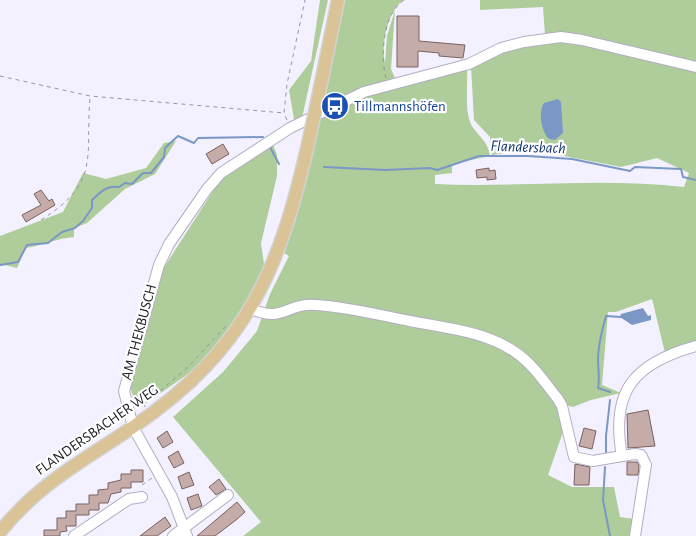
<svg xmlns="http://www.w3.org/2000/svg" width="696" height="536" viewBox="0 0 696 536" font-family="'Alegreya Sans',sans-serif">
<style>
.green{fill:#afcd9b}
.water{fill:#7b97c5}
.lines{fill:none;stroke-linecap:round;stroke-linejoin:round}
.stream{stroke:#7b97c5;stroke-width:2}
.building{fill:#c5aca9;stroke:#796260}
.minor-casing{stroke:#b1aec3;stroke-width:12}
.major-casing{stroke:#d3d3d4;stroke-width:15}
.path{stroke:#9896a2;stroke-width:1;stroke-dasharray:4 4;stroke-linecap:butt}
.minor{stroke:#fff;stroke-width:10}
.major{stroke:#dac396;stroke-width:12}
.major-bridge-casing{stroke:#d3d3d4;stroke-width:15;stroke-linecap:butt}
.major-bridge{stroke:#dac396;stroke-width:12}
.labels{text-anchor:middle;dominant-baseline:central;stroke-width:4.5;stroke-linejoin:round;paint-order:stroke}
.transit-label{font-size:15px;fill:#164399;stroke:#fff;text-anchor:start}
.street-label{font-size:15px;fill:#232129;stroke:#fff}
.water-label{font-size:16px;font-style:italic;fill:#15366f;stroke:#fff}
</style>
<rect width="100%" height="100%" fill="#f3f1ff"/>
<g class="green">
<path d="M 320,0 L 328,0 L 302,118 L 294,119 L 289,90 L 311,61 Z"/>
<path d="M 342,0 L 404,0 C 387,11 381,44 385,63 L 387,36 L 395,10 L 391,69 L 395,78 L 321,108 Z"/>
<path d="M 480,0 L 696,0 L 696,64 L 545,35 L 543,7 L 480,10 Z"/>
<path d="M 565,41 L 696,70 L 696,344 L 665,353 L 652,299 L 616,312 L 608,312 L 602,385 L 621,393 L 591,400 L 573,407 L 558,403 L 563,432 L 548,475 L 572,487 L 614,487 L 620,517 L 634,519 L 632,536 L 243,536 L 261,522 L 173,417 L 223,372 L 257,331 L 270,294 L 289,256 L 282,252 L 319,116 L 388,86 L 465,69 L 467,71 C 468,87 464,112 472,126 C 479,137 488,141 490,156 L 452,164 L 452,173 L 435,175 L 435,184 C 518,188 601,177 684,187 L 689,173 L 657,158 L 621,167 L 554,154 L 518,151 L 492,155 L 490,137 L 474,120 L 471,66 L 504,50 Z"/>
<path d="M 176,141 L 155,174 L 125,189 L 87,223 L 74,228 L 74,237 C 58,238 43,245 26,248 L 17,268 L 5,265 L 0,266 L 0,236 L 63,212 L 83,173 L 106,179 L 146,168 L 164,143 Z"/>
<path d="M 272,142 L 277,155 L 277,176 L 261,243 L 265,271 L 236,321 L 195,369 L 141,407 L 135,403 L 129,383 L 163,269 L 222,177 Z"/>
</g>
<g class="water">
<path d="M 558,99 L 561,102 L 563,133 L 555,140 L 549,139 C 541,131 538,112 544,103 Z"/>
<path d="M 643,308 L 648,316 L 651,315 L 651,320 L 632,325 L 620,317 L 621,314 Z"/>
</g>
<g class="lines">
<g class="stream">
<path d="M 270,147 L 279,164"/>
<path d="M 324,167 L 385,170 L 430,168 L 437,170 L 479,156 L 528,156 L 572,159 L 630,171 L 635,167 L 681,169 L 683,177 L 696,180"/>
<path d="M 0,265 L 18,262 L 27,245 L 48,243 L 62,232 L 75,228 L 83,221 L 92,208 L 92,200 C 101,192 106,185 119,187 L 125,183 L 132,184 L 143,173 L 151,173 L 164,157 L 165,148 L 178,136 L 194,143 L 198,138 L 263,137"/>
<path d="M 610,392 L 598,388 C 600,378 598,369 598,360 C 598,345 602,330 606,316 L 621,317"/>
<path d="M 606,454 L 606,436 L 610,400"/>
<path d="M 605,467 L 603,500 L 610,536"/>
</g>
</g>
<g class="building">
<path d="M 397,16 L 419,16 L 419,41 L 465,45 L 463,58 L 439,56 L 439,53 L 418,51 L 418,67 L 397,67 Z"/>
<path d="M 223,144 L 229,154 L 212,164 L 206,154 Z"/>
<path d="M 489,168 L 489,171 L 495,170 L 496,179 L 487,180 L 487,177 L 477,178 L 476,170 Z"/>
<path d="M 41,190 L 49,201 L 52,199 L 55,205 L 26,222 L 22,215 L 41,205 L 34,194 Z"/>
<path d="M 648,410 L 655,446 L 628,448 L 627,414 Z"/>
<path d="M 584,428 L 596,431 L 592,449 L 579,446 Z"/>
<path d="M 167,431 L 173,442 L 163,448 L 157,438 Z"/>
<path d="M 178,451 L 184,463 L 174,468 L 168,457 Z"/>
<path d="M 627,462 L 637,462 L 639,466 L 638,475 L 627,475 Z"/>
<path d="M 575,464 L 590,467 L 589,485 L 574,485 Z"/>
<path d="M 131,470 L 143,470 L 143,482 L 131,482 L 131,488 L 121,488 L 121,492 L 111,494 L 108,503 L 99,503 L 99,510 L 89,510 L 89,515 L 76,515 L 76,526 L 66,526 L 67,531 L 60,532 L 60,536 L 44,536 L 44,530 L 57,530 L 57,518 L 66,518 L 66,511 L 76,511 L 76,504 L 89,504 L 89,495 L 98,495 L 98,490 L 108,489 L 108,483 L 121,480 L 121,474 L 131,474 Z"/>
<path d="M 189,472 L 194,485 L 182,489 L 178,477 Z"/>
<path d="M 219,479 L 226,489 L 216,495 L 209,487 Z"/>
<path d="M 198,494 L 202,506 L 191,510 L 187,498 Z"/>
<path d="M 237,502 L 245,512 L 236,520 L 215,536 L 197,536 Z"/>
<path d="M 165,517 L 171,526 L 157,536 L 140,536 Z"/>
</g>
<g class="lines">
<g class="minor-casing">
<g id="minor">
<path d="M 251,309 C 285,323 285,303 316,305 C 348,307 379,315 410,321 C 444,328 485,331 515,352 C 532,363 545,383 558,399 L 562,406 L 574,457 L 593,461 L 622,456"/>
<path d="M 74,536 L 129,499 L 142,497"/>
<path d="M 173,536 L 228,495"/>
<path d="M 187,536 L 172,497 L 133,427 L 124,391 L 159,265 L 169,244 L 207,189 L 221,173 L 290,128 L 364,92 L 469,64 L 501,48 L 524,42 L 561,37 L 582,40 L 696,67"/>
<path d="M 635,536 L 646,465 L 641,455 L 635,454 L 622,456 C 610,391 634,363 696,346"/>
</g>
</g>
<g class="major-casing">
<g id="major">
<path d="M 318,98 L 338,0"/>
<path d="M 0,532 C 39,483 83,461 133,427 C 249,348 281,267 310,135"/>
</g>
</g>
<g class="path">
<path d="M 0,76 L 90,96 L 284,113"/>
<path d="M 386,78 C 380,57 383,13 404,0"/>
<path d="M 287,120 L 284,113 L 287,84 L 305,0"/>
<path d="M 41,220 C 101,182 85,159 90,97"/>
<path d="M 145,407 L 144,405 L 188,367 L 226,326"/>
<path d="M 142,485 L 152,478"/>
</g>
<use href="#minor" class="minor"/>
<use href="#major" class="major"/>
<g class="major-bridge-casing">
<path id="major-bridge" d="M 310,135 L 318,98"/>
</g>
<use href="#major-bridge" class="major-bridge"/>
</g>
<defs>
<g id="bus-disc" transform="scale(1.4375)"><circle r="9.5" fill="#1a4fb4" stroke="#fff"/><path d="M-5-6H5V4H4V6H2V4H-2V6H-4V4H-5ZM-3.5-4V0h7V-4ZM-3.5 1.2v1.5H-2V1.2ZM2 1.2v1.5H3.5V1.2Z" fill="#fff"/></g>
</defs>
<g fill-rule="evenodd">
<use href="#bus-disc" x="335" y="106"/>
</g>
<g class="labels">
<g class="transit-label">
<text x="354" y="106">Tillmannshöfen</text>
</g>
<g class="street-label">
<text transform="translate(139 332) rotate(-75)">AM THEKBUSCH</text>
<text transform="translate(97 430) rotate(-35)">FLANDERSBACHER WEG</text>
</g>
<g class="water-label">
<text transform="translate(528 147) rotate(2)">Flandersbach</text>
</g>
</g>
</svg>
